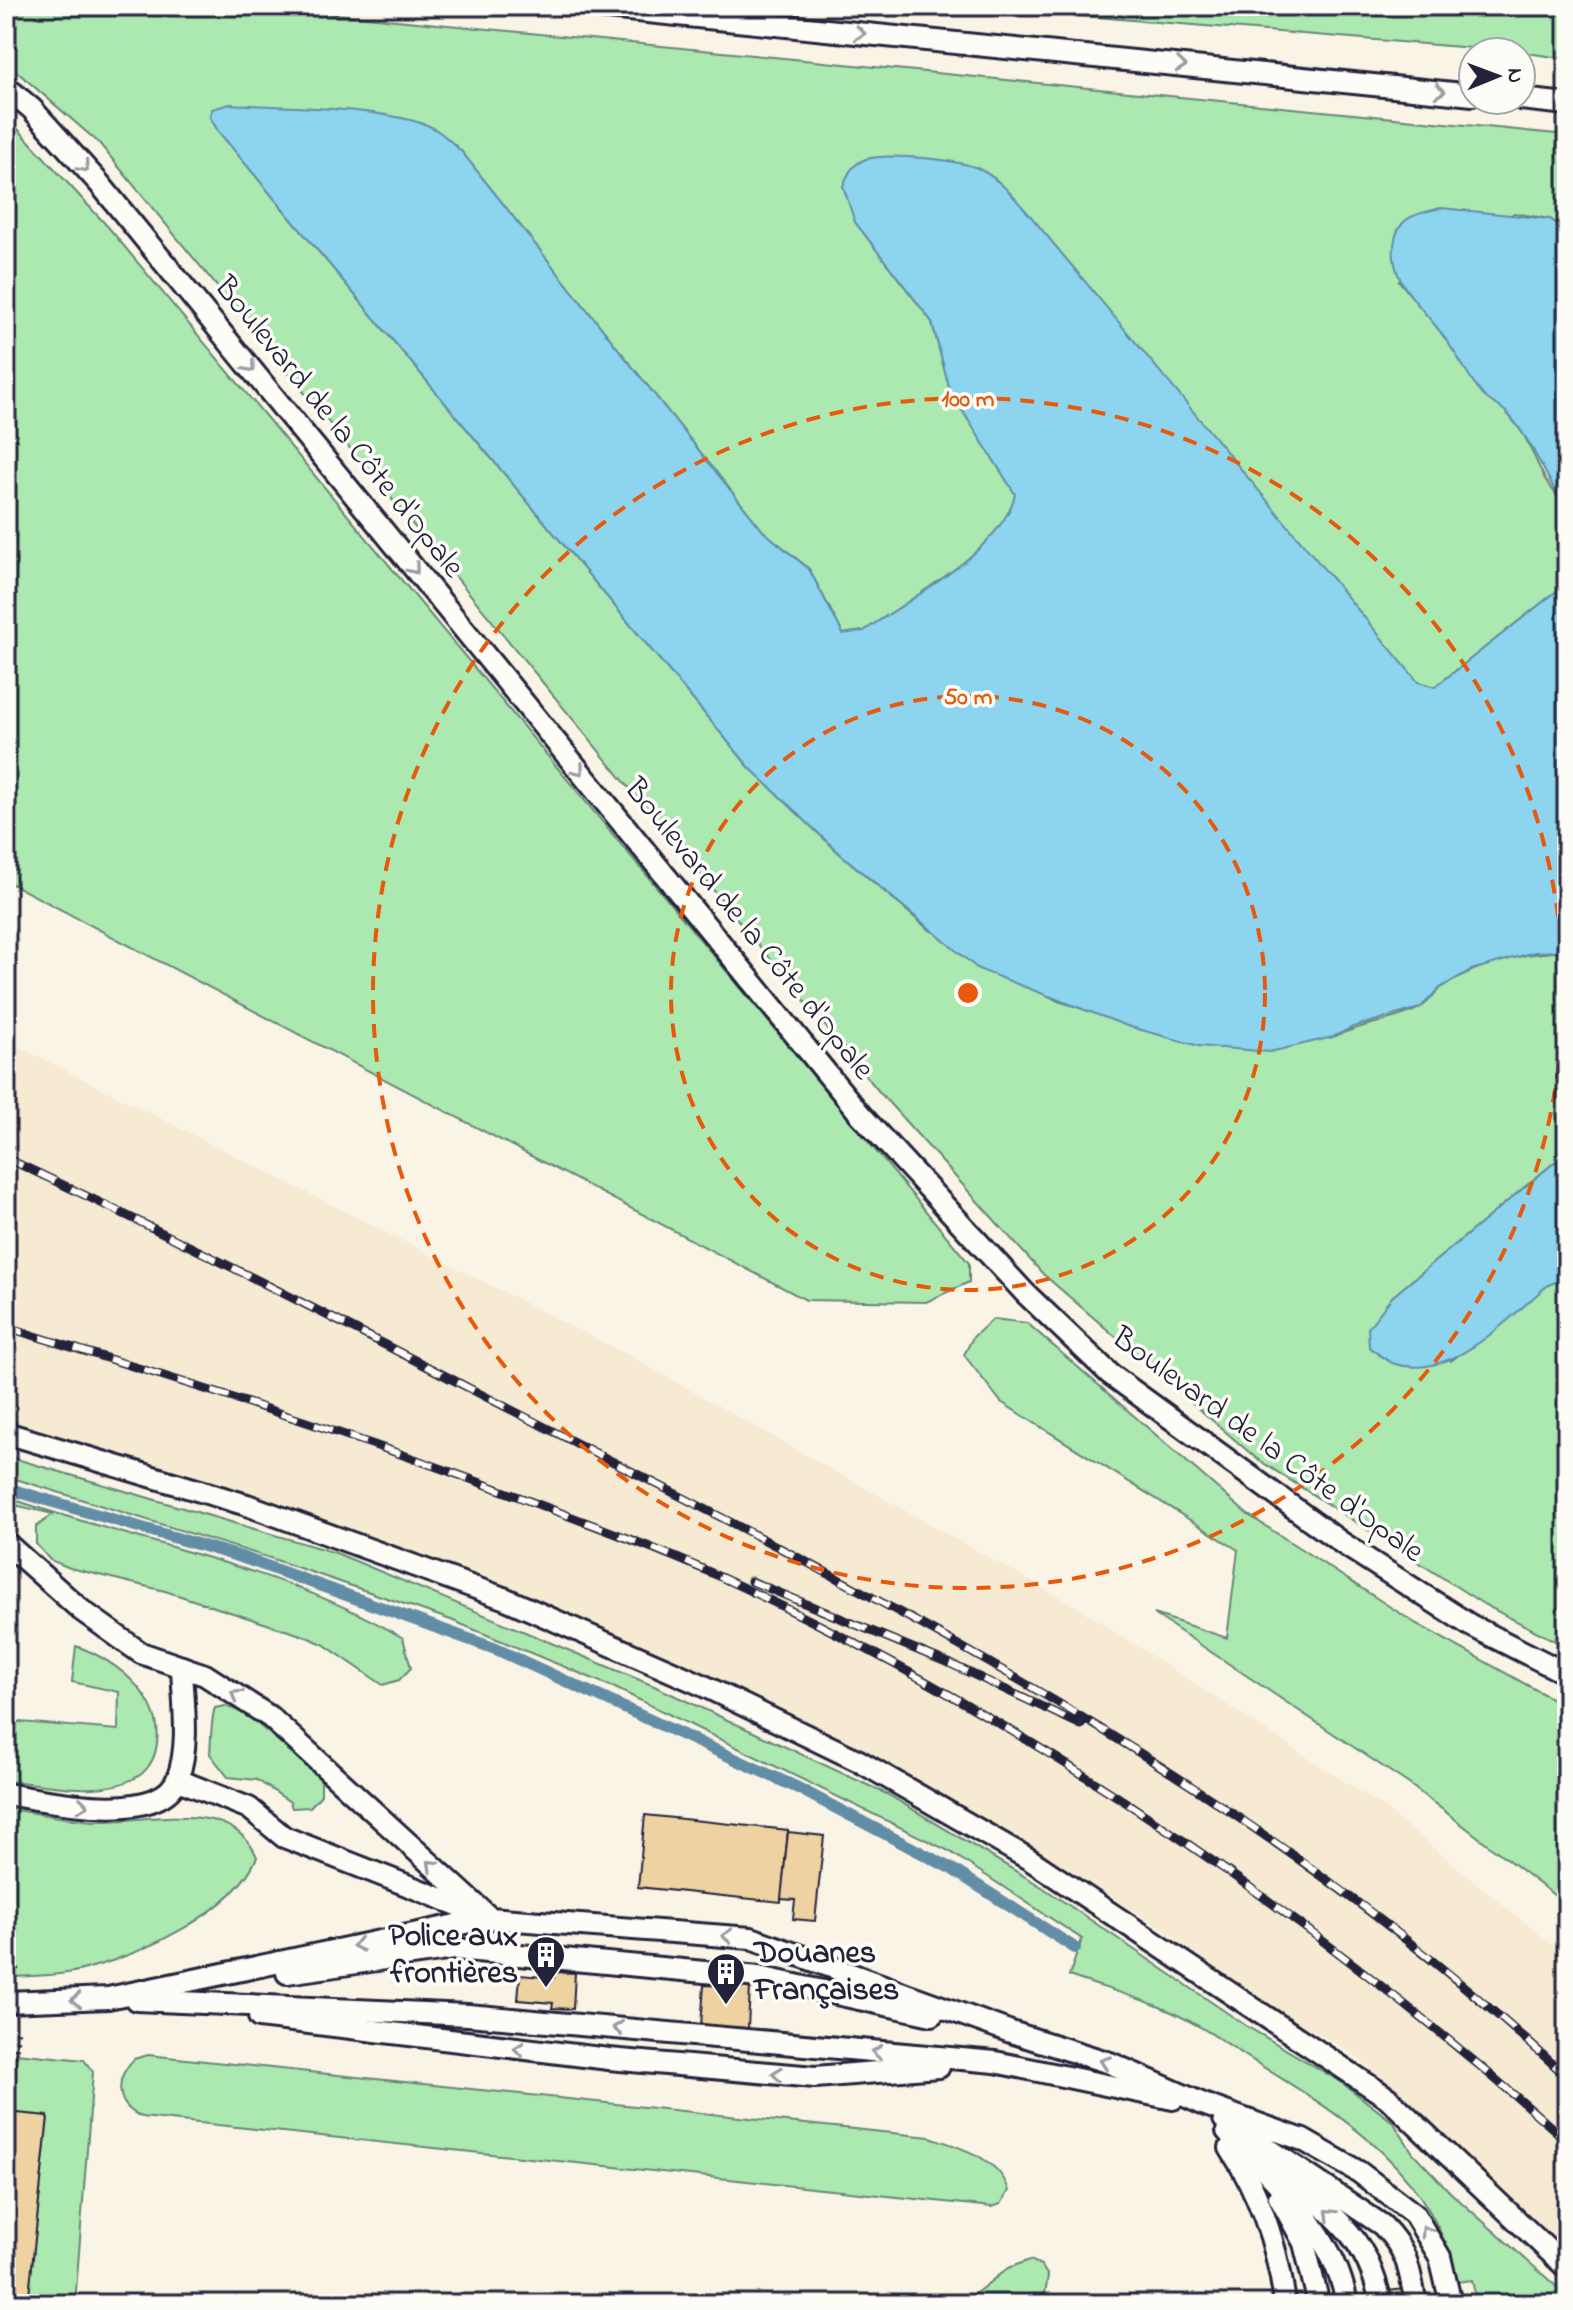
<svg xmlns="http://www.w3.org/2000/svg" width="1573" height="2310" viewBox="0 0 1573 2310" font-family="'Indie Flower',sans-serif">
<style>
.built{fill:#f6ead2}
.green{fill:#abe9b0;stroke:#668676;stroke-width:2}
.water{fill:#8dd4ee;stroke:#628da6;stroke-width:2}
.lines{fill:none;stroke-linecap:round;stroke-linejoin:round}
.stream{stroke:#628da6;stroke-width:12}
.building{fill:#eed2a2;stroke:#22223b;stroke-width:2}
.service-casing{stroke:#22223b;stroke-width:26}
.path{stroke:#22223b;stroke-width:5;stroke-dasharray:2 6;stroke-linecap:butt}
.service{stroke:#fdfcf7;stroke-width:20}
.rail-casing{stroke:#22223b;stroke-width:9}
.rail{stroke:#fdfcf7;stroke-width:6;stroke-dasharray:18;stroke-linecap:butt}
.oneway{stroke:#9a9aa2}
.ring{fill:none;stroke:#e8590c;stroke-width:4;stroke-dasharray:14 10}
.labels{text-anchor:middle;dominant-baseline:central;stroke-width:7;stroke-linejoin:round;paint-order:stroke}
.street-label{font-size:32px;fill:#22223b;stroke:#fdfcf7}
.poi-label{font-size:32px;font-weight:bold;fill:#22223b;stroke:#fdfcf7;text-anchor:end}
.centre{fill:#e8590c;stroke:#fdfcf7;stroke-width:4}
.ring-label{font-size:24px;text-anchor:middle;font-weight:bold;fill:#e8590c;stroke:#fdfcf7;stroke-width:7;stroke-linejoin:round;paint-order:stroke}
</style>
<rect width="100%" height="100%" fill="#faf4e6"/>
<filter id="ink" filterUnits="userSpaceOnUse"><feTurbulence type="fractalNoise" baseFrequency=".0125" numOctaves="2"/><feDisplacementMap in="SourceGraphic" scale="16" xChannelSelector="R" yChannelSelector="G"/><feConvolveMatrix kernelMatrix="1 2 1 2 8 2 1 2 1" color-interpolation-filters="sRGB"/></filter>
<g filter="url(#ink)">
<path class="built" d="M 6,1040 L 628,1355 L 1077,1607 L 1383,1807 L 1567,1957 L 1567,2252 L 1425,2115 L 1351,2052 L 1284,2015 L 1160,1928 L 1023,1840 L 865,1755 L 706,1675 L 566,1613 L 189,1473 L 6,1420 Z"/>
<g class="green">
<path d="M 6,6 L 254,6 L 1567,135 L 1567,231 L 1550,219 L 1514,213 L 1399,281 L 1441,332 L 1484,396 L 1505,410 L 1524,435 L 1545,479 L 1567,510 L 1567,583 L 1435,687 L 1418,682 L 855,222 L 932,322 L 950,391 L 1016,494 C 1003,550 909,599 864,631 L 843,634 L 809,569 L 763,531 L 461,151 L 444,136 L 210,117 L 218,131 L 750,768 L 838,852 L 928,929 L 1058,1001 L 1199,1046 L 1333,1037 C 1359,1024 1403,1019 1421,1007 C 1430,1002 1435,991 1443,986 C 1480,962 1524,953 1567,951 L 1567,1152 L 1392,1297 L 1451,1361 L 1548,1285 L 1567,1277 L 1567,1647 L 1485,1605 L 1257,1459 L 1043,1274 L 881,1094 L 99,143 L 15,70 L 6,54 Z"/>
<path d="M 963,6 L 1567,6 L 1567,59 L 1521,52 Z"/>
<path d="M 6,116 L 109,228 L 969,1263 L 969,1282 L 926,1302 L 806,1300 L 6,881 Z"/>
<path d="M 993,1319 L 1027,1323 L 1247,1514 L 1415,1623 L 1567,1707 L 1567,1905 L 1409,1784 L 1154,1614 L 1227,1638 L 1238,1550 L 1001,1402 L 964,1355 L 973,1337 Z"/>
<path d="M 6,1456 L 336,1553 L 654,1686 L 887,1794 L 1042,1887 L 1248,2027 L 1341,2082 L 1393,2122 L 1413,2153 L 1450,2192 L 1567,2296 L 1567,2304 L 1477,2304 L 1472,2280 L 1457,2282 C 1433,2172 1350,2121 1260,2065 C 1227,2044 1192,2019 1155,2005 C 1127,1994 1097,1986 1069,1976 L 1082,1939 L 949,1851 L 613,1687 L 451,1620 L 270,1558 L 6,1476 Z"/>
<path d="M 6,1497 C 138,1543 282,1566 403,1638 L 411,1668 L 399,1680 L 383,1685 L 323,1644 L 304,1636 L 165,1591 L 70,1568 L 50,1560 L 36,1544 L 36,1527 L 53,1514 L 6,1503 Z"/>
<path d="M 76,1646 C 117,1660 167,1700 156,1749 C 154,1760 146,1773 135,1778 C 99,1798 45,1783 6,1781 L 8,1721 L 118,1730 L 119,1692 L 72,1682 Z"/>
<path d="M 225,1706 L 244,1713 L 321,1776 L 321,1795 L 310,1807 L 292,1808 L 290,1802 L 257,1780 L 228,1777 L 210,1754 C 211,1742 211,1717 215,1708 Z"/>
<path d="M 6,1809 C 37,1812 68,1821 99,1821 C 149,1822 232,1797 257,1857 C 234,1913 141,1954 86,1969 C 61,1976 32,1976 6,1977 Z"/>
<path d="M 6,2052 L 84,2060 L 93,2072 L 75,2304 L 28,2304 L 48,2117 L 6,2112 Z"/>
<path d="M 148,2055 L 930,2137 C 959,2147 1000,2158 1009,2191 L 1001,2204 L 992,2207 L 142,2117 C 114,2105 115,2078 134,2059 Z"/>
<path d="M 1030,2260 L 1041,2265 L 1048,2276 L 1045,2294 L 1025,2304 L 962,2304 L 1008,2268 Z"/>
</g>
<g class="water">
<path d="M 230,104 C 290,108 364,106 421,123 C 437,127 450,141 461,151 L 763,531 L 809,569 L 843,634 L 864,631 C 909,599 1003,550 1015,494 L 950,391 L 932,322 L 855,222 L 843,186 C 848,174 852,164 866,159 C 887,153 964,159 983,171 C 1003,182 1018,202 1033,219 L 1418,682 L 1435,687 L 1567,583 L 1567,951 L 1535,952 L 1471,970 L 1440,988 L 1420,1008 L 1353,1027 L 1333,1037 L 1270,1052 L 1199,1046 L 1127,1026 L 978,969 L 838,852 L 750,768 L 218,131 L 210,117 L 212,109 Z"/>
<path d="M 1441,208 L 1550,219 L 1567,231 L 1567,510 C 1546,479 1532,439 1506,412 C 1499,405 1488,402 1482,394 C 1467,375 1456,352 1441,333 C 1420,304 1390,283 1394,245 C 1397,216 1416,214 1441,208 Z"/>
<path d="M 1567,1152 L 1567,1277 L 1548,1285 C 1508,1318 1453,1381 1395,1364 C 1386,1361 1377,1353 1369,1347 L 1368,1328 L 1392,1297 Z"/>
</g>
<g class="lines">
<path class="stream" d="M 6,1488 L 241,1557 L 496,1649 L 798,1788 L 952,1869 L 1075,1948"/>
</g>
<g class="building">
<path d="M 645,1815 L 788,1830 L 781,1902 L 638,1887 Z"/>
<path d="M 788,1832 L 824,1836 L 815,1921 L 793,1919 L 795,1900 L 781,1899 Z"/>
<path d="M 555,1972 L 575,1973 L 573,2009 L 552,2008 L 553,2003 L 518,2000 L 520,1975 L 554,1978 Z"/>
<path d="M 704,1985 L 750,1987 L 748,2028 L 701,2026 Z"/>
<path d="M 6,2112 L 48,2116 L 28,2304 L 6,2304 Z"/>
<path d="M 1404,2289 L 1406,2304 L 1316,2304 L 1379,2292 Z"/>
</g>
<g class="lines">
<g class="service-casing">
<g id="service">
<path d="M 588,6 L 1473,95"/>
<path d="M 6,87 L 32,109 L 99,183 L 860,1114 L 1025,1293 L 1110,1374 L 1342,1543 L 1470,1625 L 1567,1674"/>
<path d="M 1521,99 L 1567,104"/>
<path d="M 6,1433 L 247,1505 L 506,1599 L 700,1684 L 859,1761 L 1029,1859 L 1388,2098 L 1567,2268"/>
<path d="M 6,1543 L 81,1610 L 141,1653 L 205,1675 L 270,1717 L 490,1918"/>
<path d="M 178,1780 L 249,1808 L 284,1837 L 478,1913"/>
<path d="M 6,1794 C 44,1800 161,1827 178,1777 C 190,1744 183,1702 182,1667"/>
<path d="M 287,1973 L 454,1949 L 759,1977 L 932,2015"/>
<path d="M 136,2000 L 468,2015 L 995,2062 L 1173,2099"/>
<path d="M 6,2002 L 108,1998 L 490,1918 L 751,1938 L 1011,2032 L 1110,2063 L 1203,2104 L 1303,2140 L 1359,2172 L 1414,2214 L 1440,2257 L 1451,2304"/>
<path d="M 259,2017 L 609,2059 L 815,2077 L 939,2067"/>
<path d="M 1224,2119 L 1382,2225 C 1409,2252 1409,2269 1416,2304"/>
<path d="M 1227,2131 C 1275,2183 1335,2231 1347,2304"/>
<path d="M 1230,2148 C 1261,2196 1278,2247 1285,2304"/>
<path d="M 1278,2170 C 1330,2212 1368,2235 1381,2304"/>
<path d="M 1279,2197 L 1304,2243 L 1319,2304"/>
</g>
</g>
<g class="path">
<path d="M 6,1913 L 18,1974"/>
<path d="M 11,2113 L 18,2028"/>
</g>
<use href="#service" class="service"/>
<g class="rail-casing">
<g id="rail">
<path d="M 6,1158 C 202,1249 394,1350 586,1448 C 938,1627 1275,1805 1567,2077"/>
<path d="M 6,1327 C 185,1382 365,1438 540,1505 C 598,1527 657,1548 714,1574 C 1026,1717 1311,1914 1567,2141"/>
<path d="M 751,1581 L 951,1664 L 1081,1725"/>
</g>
</g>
<use href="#rail" class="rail"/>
</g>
<defs><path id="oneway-chevron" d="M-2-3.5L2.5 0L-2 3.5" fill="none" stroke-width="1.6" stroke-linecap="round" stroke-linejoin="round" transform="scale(2)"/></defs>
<g class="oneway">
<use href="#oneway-chevron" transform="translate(860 33) rotate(6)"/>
<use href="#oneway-chevron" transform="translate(1181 65) rotate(6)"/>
<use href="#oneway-chevron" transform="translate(1440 91) rotate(6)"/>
<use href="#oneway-chevron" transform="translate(84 167) rotate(48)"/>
<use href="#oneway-chevron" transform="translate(250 367) rotate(51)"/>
<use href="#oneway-chevron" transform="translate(414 569) rotate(51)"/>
<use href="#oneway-chevron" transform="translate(579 770) rotate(51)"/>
<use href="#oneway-chevron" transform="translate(236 1695) rotate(-147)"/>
<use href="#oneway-chevron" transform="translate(83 1805) rotate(6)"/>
<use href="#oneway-chevron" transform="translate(432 1865) rotate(-138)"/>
<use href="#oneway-chevron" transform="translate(727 1936) rotate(-176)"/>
<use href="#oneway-chevron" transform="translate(358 1945) rotate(168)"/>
<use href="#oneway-chevron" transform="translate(76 2000) rotate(177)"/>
<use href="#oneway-chevron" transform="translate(618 2028) rotate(-175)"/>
<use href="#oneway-chevron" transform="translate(519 2049) rotate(-174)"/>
<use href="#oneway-chevron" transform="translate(877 2052) rotate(-175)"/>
<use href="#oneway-chevron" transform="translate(1105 2062) rotate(-160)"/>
<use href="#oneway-chevron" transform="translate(777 2074) rotate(-175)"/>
<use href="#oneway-chevron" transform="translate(1330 2214) rotate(-136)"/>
<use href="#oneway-chevron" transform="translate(1426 2231) rotate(-123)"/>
</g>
</g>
<g class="ring">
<circle cx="968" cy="993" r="297"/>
<circle cx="968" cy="993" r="595"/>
</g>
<defs>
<g id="building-pin" transform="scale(2)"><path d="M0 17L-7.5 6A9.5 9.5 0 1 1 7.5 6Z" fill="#22223b" stroke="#fdfcf7"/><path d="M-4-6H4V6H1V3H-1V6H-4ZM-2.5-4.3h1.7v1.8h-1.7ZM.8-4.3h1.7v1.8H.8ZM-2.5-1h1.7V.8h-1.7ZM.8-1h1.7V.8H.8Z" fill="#fff"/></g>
</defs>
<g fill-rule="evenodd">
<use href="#building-pin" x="546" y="1955"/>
<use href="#building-pin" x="726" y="1972"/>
</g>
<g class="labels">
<g class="street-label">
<text transform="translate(338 428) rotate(51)">Boulevard de la Côte d'Opale</text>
<text transform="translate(748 930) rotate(51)">Boulevard de la Côte d'Opale</text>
<text transform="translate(1267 1446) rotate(36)">Boulevard de la Côte d'Opale</text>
</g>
<g class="poi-label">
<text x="518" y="1937">Police aux<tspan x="518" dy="37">frontières</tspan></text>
<text x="754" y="1954" text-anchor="start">Douanes<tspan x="754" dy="37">Françaises</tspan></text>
</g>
</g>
<circle cx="968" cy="993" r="12" class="centre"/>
<g class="ring-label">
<text x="968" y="406">100 m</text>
<text x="968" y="704">50 m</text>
</g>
<rect width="1573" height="2310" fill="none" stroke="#fdfcf7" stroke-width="32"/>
<rect x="16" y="16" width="1541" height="2278" fill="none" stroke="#22223b" stroke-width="3" filter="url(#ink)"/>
<g transform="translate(1497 76) rotate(89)"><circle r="38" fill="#fdfcf7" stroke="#a5a5ac" stroke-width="2"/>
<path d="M0-6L14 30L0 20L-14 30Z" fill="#22223b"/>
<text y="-12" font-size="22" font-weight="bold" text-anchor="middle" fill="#22223b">N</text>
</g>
</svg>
